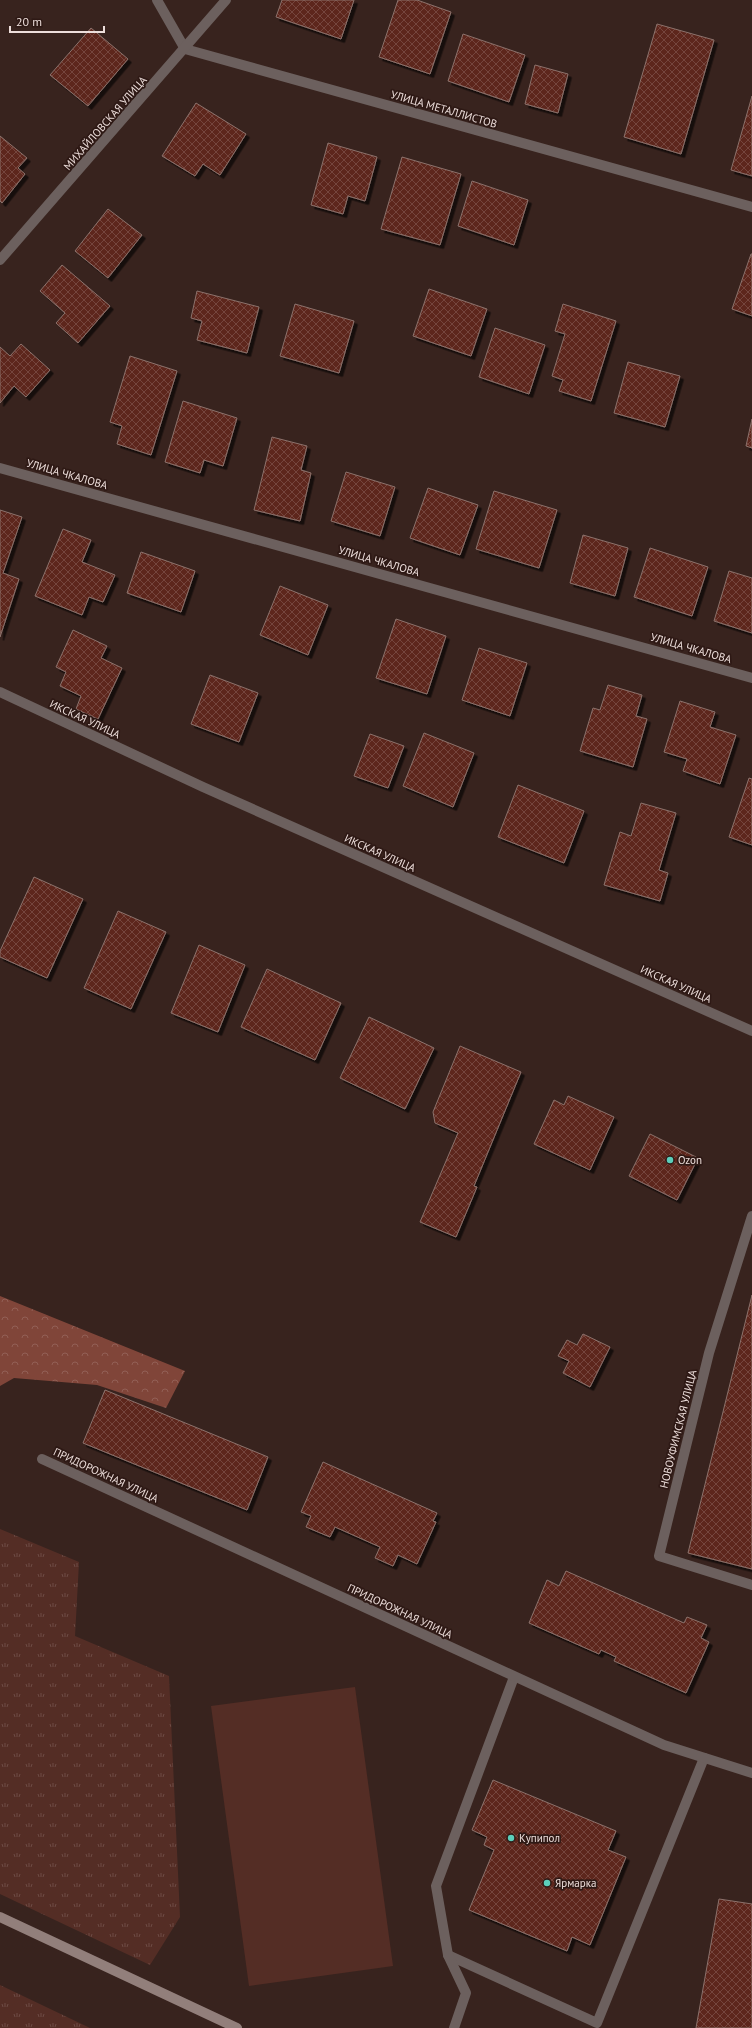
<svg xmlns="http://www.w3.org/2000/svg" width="752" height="2028" viewBox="0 0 752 2028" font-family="'PT Sans',sans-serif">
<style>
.grass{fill:url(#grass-tufts)}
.forest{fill:url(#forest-crowns)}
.pitch{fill:#542d25}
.building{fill:url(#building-cross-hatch);stroke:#8c726c;filter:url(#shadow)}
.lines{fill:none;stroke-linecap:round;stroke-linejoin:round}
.service{stroke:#6c605e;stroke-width:10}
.minor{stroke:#6c605e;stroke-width:10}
.secondary{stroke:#927f7b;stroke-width:10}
.poi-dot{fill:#5cceba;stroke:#2e1915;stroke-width:1.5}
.labels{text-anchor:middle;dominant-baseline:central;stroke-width:3.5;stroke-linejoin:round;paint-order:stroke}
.street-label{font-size:11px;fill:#eddedb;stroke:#2e1915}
.poi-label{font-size:11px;fill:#eddedb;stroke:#2e1915;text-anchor:start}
</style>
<defs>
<pattern id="grass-tufts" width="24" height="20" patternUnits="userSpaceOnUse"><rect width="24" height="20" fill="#542d25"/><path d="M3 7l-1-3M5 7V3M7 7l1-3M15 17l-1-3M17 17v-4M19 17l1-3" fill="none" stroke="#6d4b44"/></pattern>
<pattern id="forest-crowns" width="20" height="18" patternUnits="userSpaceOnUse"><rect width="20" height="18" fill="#804539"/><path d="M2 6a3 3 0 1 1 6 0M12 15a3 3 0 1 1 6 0" fill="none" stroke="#925f55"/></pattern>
<pattern id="building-cross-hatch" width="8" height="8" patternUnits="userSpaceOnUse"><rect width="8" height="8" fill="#5d261b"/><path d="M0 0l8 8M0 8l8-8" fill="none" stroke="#75453c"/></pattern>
<filter id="shadow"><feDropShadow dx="3.5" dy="3.5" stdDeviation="0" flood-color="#0009"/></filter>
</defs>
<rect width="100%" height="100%" fill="#38231e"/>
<g class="grass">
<path d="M 0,1529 L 79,1562 L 75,1636 L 169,1676 L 180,1917 L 150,1965 L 0,1894 Z"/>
<path d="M 0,1985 L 90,2028 L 0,2028 Z"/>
</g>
<path class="forest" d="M 0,1296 L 185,1371 L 166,1408 L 97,1385 L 14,1378 L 0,1386 Z"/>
<path class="pitch" d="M 355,1687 L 393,1966 L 249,1986 L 211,1706 Z"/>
<g class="building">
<path d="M 282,0 L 354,0 L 341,39 L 276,17 Z"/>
<path d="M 398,0 L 417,0 L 451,12 L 430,74 L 379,57 Z"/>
<path d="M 657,24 L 714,40 L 681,154 L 624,137 Z"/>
<path d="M 91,28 L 128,59 L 88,106 L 50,75 Z"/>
<path d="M 463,34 L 525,55 L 509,102 L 448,81 Z"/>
<path d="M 535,65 L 568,74 L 558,113 L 525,104 Z"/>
<path d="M 752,96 L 752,176 L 731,170 Z"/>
<path d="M 196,103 L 246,134 L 220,175 L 203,164 L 195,176 L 162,156 Z"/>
<path d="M 0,136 L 27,158 L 18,168 L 25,174 L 2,203 L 0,201 Z"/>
<path d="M 328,143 L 377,157 L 365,201 L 348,196 L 343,214 L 311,205 Z"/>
<path d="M 402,157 L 461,174 L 440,245 L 381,229 Z"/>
<path d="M 472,181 L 528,200 L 514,245 L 458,226 Z"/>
<path d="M 108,209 L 142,235 L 108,278 L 75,251 Z"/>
<path d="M 751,254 L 752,254 L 752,316 L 732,309 Z"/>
<path d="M 62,265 L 110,306 L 78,343 L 56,323 L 65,313 L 40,291 Z"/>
<path d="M 429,289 L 487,309 L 471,356 L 413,336 Z"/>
<path d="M 197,291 L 259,307 L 247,353 L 197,340 L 202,321 L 191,318 Z"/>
<path d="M 295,304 L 354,321 L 339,373 L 280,356 Z"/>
<path d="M 563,304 L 616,321 L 591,401 L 559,391 L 563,380 L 552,376 L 565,334 L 555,331 Z"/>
<path d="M 495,328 L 545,345 L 529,394 L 479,377 Z"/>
<path d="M 21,344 L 50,370 L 26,397 L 14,386 L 0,403 L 0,347 L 10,356 Z"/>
<path d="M 130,356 L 177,371 L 151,455 L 117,444 L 122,426 L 110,422 Z"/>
<path d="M 628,362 L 680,376 L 665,427 L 614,413 Z"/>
<path d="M 183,401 L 237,418 L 223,466 L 204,460 L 200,473 L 165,462 Z"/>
<path d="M 752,419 L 752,448 L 746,446 Z"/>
<path d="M 272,437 L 307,446 L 301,470 L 311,473 L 300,521 L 254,510 Z"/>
<path d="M 346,472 L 395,487 L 380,536 L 331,521 Z"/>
<path d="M 428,488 L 478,505 L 460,555 L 410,538 Z"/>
<path d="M 494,491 L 557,510 L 539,568 L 476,549 Z"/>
<path d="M 0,510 L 22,517 L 3,573 L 19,579 L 0,637 Z"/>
<path d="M 63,529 L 91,540 L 82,562 L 115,575 L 103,602 L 89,597 L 82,615 L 35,596 Z"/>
<path d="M 583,535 L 628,548 L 615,596 L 570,583 Z"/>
<path d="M 650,548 L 708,567 L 692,616 L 634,597 Z"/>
<path d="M 141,552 L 195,571 L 181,612 L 127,593 Z"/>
<path d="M 729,571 L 752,578 L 752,633 L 714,621 Z"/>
<path d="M 280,586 L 328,605 L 308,655 L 260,635 Z"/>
<path d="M 396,619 L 446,636 L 427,694 L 376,678 Z"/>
<path d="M 73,630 L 107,646 L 101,658 L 122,668 L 98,719 L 76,709 L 81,696 L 60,686 L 66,672 L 56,667 Z"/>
<path d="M 479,648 L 527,663 L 510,716 L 462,700 Z"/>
<path d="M 210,675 L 258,693 L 239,742 L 191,724 Z"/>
<path d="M 608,685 L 642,695 L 636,716 L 647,719 L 633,767 L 580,751 L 593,708 L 600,710 Z"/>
<path d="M 680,701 L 715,712 L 710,727 L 736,735 L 720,784 L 683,771 L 687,759 L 664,752 Z"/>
<path d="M 424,733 L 474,753 L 453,807 L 403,786 Z"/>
<path d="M 370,734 L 404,746 L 388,788 L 354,776 Z"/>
<path d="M 749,778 L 752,779 L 752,845 L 729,837 Z"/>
<path d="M 518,785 L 584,811 L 564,863 L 498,837 Z"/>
<path d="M 641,803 L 676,813 L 659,870 L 668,873 L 660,901 L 604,885 L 620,832 L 631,836 Z"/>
<path d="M 34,877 L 83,899 L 47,978 L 0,957 L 0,951 Z"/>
<path d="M 118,911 L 166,932 L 131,1009 L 84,988 Z"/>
<path d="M 199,945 L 245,965 L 218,1032 L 171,1013 Z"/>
<path d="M 267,969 L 341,1003 L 315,1060 L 241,1027 Z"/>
<path d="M 369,1017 L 434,1048 L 405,1109 L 340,1078 Z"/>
<path d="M 460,1046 L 521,1072 L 474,1186 L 477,1187 L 456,1237 L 420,1222 L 458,1133 L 435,1123 L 433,1112 Z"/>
<path d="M 568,1096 L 614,1117 L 590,1170 L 534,1144 L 554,1100 L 564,1105 Z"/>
<path d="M 650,1134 L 698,1158 L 677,1200 L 629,1176 Z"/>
<path d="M 752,1295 L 752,1569 L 688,1553 Z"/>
<path d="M 583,1334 L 610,1347 L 590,1387 L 563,1373 L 569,1361 L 558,1356 L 567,1340 L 577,1345 Z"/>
<path d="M 105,1390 L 268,1457 L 247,1510 L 83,1443 Z"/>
<path d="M 323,1462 L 437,1513 L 433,1521 L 436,1522 L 417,1564 L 398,1555 L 393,1566 L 375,1558 L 380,1547 L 335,1527 L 330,1537 L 306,1527 L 311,1516 L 301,1512 Z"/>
<path d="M 566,1571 L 684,1623 L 687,1617 L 707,1625 L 701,1638 L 709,1642 L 686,1693 L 614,1661 L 616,1657 L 601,1650 L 599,1654 L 529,1623 L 547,1580 L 559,1586 Z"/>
<path d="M 493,1780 L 616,1831 L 608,1850 L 626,1857 L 590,1945 L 572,1937 L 567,1951 L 469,1910 L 494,1850 L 484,1845 L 487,1837 L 472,1830 Z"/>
<path d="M 719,1899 L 752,1904 L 752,2028 L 696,2028 Z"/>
</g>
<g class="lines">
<g class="service">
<path d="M 752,1216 L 709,1353 L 659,1556 L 752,1585"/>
<path d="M 448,1955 L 597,2023 L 704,1758"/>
<path d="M 454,2028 L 466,1993 L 448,1955 L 436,1886 L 514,1677"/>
</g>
<g class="minor">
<path d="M 157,0 L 185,49 L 752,207"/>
<path d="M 0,260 L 226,0"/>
<path d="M 0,468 L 752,678"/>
<path d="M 0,692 L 203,787 L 752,1031"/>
<path d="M 42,1459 L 664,1745 L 752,1773"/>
</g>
<path class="secondary" d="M 0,1917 L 237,2028"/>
</g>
<g class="poi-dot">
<circle cx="670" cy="1160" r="4"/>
<circle cx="511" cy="1838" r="4"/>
<circle cx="547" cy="1883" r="4"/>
</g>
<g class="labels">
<g class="street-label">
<text transform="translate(444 109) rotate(16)">УЛИЦА МЕТАЛЛИСТОВ</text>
<text transform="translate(105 123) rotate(-49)">МИХАЙЛОВСКАЯ УЛИЦА</text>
<text transform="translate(67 474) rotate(16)">УЛИЦА ЧКАЛОВА</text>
<text transform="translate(379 561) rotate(16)">УЛИЦА ЧКАЛОВА</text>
<text transform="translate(691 648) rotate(16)">УЛИЦА ЧКАЛОВА</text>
<text transform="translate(85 719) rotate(25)">ИКСКАЯ УЛИЦА</text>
<text transform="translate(380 853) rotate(24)">ИКСКАЯ УЛИЦА</text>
<text transform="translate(676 984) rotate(24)">ИКСКАЯ УЛИЦА</text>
<text transform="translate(678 1429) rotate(-76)">НОВОУФИМСКАЯ УЛИЦА</text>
<text transform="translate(106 1475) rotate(25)">ПРИДОРОЖНАЯ УЛИЦА</text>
<text transform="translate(400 1611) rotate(25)">ПРИДОРОЖНАЯ УЛИЦА</text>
</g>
<g class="poi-label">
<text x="678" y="1160">Ozon</text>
<text x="519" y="1838">Купипол</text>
<text x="555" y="1883">Ярмарка</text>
</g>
</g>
<path d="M10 26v6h94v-6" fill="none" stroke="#eddedb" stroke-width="2"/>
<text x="16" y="26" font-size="12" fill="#eddedb" stroke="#2e1915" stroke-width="3" paint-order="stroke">20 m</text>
</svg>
